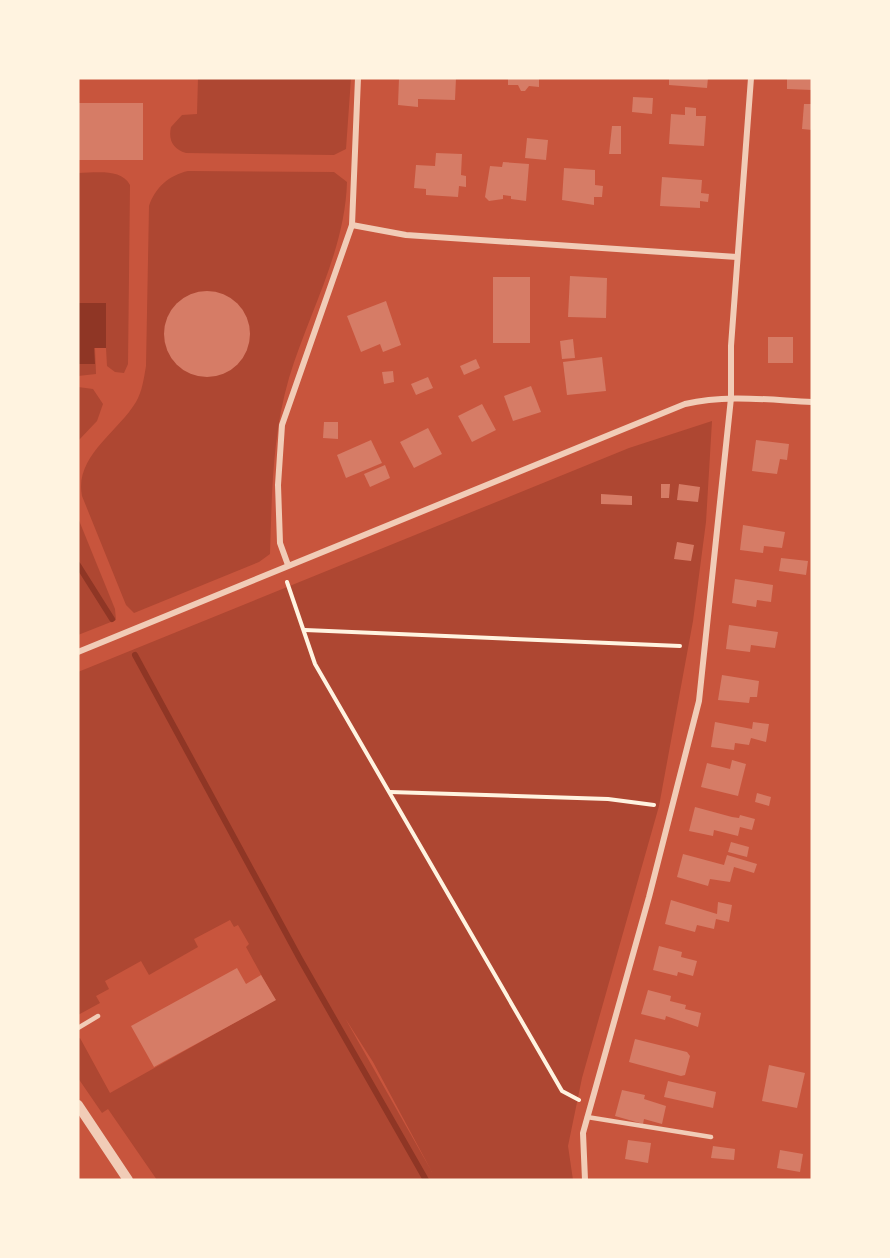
<svg xmlns="http://www.w3.org/2000/svg" width="890" height="1258" viewBox="0 0 890 1258" font-family="Karla,sans-serif">
<style>
.green{fill:#ae4732;fill-rule:evenodd}
.water{fill:#8f3625}
.lines{fill:none;stroke-linecap:round;stroke-linejoin:round}
.stream{stroke:#8f3625;stroke-width:6}
.building{fill:#d67c66}
.path{stroke:#fff3e0;stroke-width:4}
.service{stroke:#f1ccb7;stroke-width:4.5}
.minor{stroke:#f1ccb7;stroke-width:6}
.tertiary{stroke:#f1ccb7;stroke-width:10}
</style>
<rect width="100%" height="100%" fill="#c8553d"/>
<g class="green">
<path d="M 198,78 L 351,78 L 346,149 L 334,155 L 186,153 C 173,149 168,140 171,127 L 182,115 L 197,114 Z"/>
<path d="M 188,171 L 334,172 L 347,182 C 345,251 309,312 289,378 C 272,436 272,494 270,554 L 259,562 L 134,613 L 126,605 L 82,496 C 74,457 118,432 136,402 C 142,392 144,378 146,366 L 149,206 C 155,188 169,175 188,171 Z"/>
<path d="M 78,173 C 95,173 121,168 130,185 L 128,364 L 124,373 L 115,372 L 107,366 L 106,348 L 95,348 L 96,374 L 78,376 Z"/>
<path d="M 78,387 L 93,389 L 103,404 L 97,421 L 78,441 Z"/>
<path d="M 712,421 L 706,522 L 693,621 L 659,806 L 582,1078 L 568,1146 L 573,1180 L 157,1180 L 108,1109 L 102,1113 L 78,1078 L 78,1039 L 80,1038 L 110,1093 L 275,1000 L 246,947 L 249,944 L 238,925 L 234,927 L 230,920 L 194,939 L 198,947 L 149,975 L 141,961 L 105,981 L 109,989 L 96,996 L 100,1003 L 78,1015 L 78,672 L 629,448 ZM 345,1018 L 373,1062 L 432,1172 Z"/>
<path d="M 78,518 L 115,609 L 116,620 L 78,635 Z"/>
</g>
<path class="water" d="M 78,303 L 106,303 L 106,348 L 94,348 L 95,364 L 78,364 Z"/>
<g class="lines">
<g class="stream">
<path d="M 78,565 L 112,619"/>
<path d="M 135,655 L 300,959 L 426,1180"/>
</g>
</g>
<g class="building">
<path d="M 399,78 L 456,78 L 455,100 L 418,99 L 418,107 L 398,105 Z"/>
<path d="M 508,78 L 539,78 L 539,87 L 529,86 L 525,91 L 521,91 L 518,85 L 508,85 Z"/>
<path d="M 669,78 L 708,78 L 707,88 L 669,85 Z"/>
<path d="M 787,78 L 812,78 L 812,90 L 787,89 Z"/>
<path d="M 633,97 L 653,98 L 652,114 L 632,112 Z"/>
<rect x="78" y="103" width="65" height="57"/>
<path d="M 804,104 L 812,104 L 812,130 L 802,129 Z"/>
<path d="M 685,107 L 696,108 L 696,116 L 706,116 L 704,146 L 669,144 L 671,114 L 685,115 Z"/>
<path d="M 612,126 L 621,126 L 621,154 L 609,154 Z"/>
<path d="M 527,138 L 548,140 L 546,160 L 525,158 Z"/>
<path d="M 436,153 L 462,154 L 461,175 L 466,176 L 466,187 L 459,186 L 458,197 L 426,195 L 426,189 L 414,188 L 416,165 L 435,166 Z"/>
<path d="M 503,162 L 529,164 L 526,201 L 511,199 L 511,196 L 503,195 L 503,199 L 489,201 L 485,197 L 490,166 L 502,167 Z"/>
<path d="M 564,168 L 595,170 L 595,185 L 603,186 L 602,197 L 594,197 L 594,205 L 562,200 Z"/>
<path d="M 662,177 L 702,180 L 701,193 L 709,194 L 708,202 L 700,201 L 700,208 L 660,206 Z"/>
<path d="M 570,276 L 607,278 L 606,318 L 568,317 Z"/>
<rect x="493" y="277" width="37" height="66"/>
<circle cx="207" cy="334" r="43"/>
<path d="M 386,301 L 401,345 L 383,352 L 380,344 L 361,352 L 347,316 Z"/>
<rect x="768" y="337" width="25" height="26"/>
<path d="M 573,339 L 575,358 L 562,359 L 560,341 Z"/>
<path d="M 602,357 L 606,391 L 567,395 L 563,362 Z"/>
<path d="M 476,359 L 480,368 L 464,375 L 460,366 Z"/>
<path d="M 393,371 L 394,382 L 384,384 L 382,372 Z"/>
<path d="M 428,377 L 433,388 L 416,395 L 411,384 Z"/>
<path d="M 531,386 L 541,412 L 513,421 L 504,396 Z"/>
<path d="M 482,404 L 496,430 L 472,442 L 458,416 Z"/>
<path d="M 324,422 L 338,422 L 338,439 L 323,438 Z"/>
<path d="M 428,428 L 442,454 L 414,468 L 400,442 Z"/>
<path d="M 371,440 L 382,463 L 346,478 L 337,455 Z"/>
<path d="M 756,440 L 789,444 L 787,460 L 780,459 L 777,474 L 752,471 Z"/>
<path d="M 385,465 L 390,478 L 370,487 L 364,474 Z"/>
<path d="M 661,484 L 670,484 L 669,498 L 661,498 Z"/>
<path d="M 679,484 L 700,487 L 698,502 L 677,500 Z"/>
<path d="M 601,494 L 632,496 L 632,505 L 601,504 Z"/>
<path d="M 743,525 L 785,532 L 782,548 L 764,546 L 763,553 L 740,550 Z"/>
<path d="M 677,542 L 694,545 L 691,561 L 674,559 Z"/>
<path d="M 781,558 L 808,561 L 806,575 L 779,571 Z"/>
<path d="M 735,579 L 773,585 L 771,602 L 757,600 L 756,607 L 732,603 Z"/>
<path d="M 729,625 L 778,632 L 775,648 L 751,645 L 750,652 L 726,649 Z"/>
<path d="M 722,675 L 759,681 L 757,697 L 750,697 L 749,703 L 718,700 Z"/>
<path d="M 715,722 L 752,729 L 753,722 L 769,724 L 766,742 L 751,738 L 749,745 L 735,743 L 734,750 L 711,747 Z"/>
<path d="M 732,760 L 746,764 L 738,796 L 701,787 L 707,763 L 730,769 Z"/>
<path d="M 757,793 L 771,797 L 769,806 L 755,802 Z"/>
<path d="M 695,807 L 732,817 L 739,818 L 740,815 L 755,819 L 752,830 L 740,827 L 738,836 L 714,830 L 713,836 L 689,831 Z"/>
<path d="M 731,842 L 749,847 L 747,857 L 728,852 Z"/>
<path d="M 683,854 L 724,865 L 727,855 L 757,864 L 754,873 L 734,867 L 730,882 L 710,879 L 708,886 L 677,877 Z"/>
<path d="M 671,900 L 717,914 L 718,902 L 732,905 L 729,922 L 716,919 L 714,929 L 697,925 L 695,932 L 665,924 Z"/>
<path d="M 659,946 L 682,952 L 681,957 L 697,961 L 693,976 L 678,972 L 677,976 L 653,970 Z"/>
<path d="M 237,968 L 246,984 L 261,975 L 276,1000 L 260,1009 L 252,994 L 260,1009 L 154,1067 L 131,1026 Z"/>
<path d="M 648,990 L 671,996 L 670,1001 L 686,1005 L 685,1009 L 701,1013 L 698,1027 L 666,1016 L 665,1020 L 641,1014 Z"/>
<path d="M 635,1039 L 687,1052 L 690,1056 L 685,1075 L 681,1076 L 629,1062 Z"/>
<path d="M 769,1065 L 805,1073 L 797,1108 L 762,1101 Z"/>
<path d="M 668,1081 L 716,1092 L 713,1108 L 664,1097 Z"/>
<path d="M 622,1090 L 645,1095 L 644,1099 L 666,1106 L 662,1124 L 644,1119 L 643,1124 L 615,1116 Z"/>
<path d="M 628,1140 L 651,1143 L 648,1163 L 625,1159 Z"/>
<path d="M 713,1146 L 735,1149 L 734,1160 L 711,1158 Z"/>
<path d="M 780,1150 L 803,1154 L 800,1172 L 777,1168 Z"/>
</g>
<g class="lines">
<g class="path">
<path d="M 287,582 L 315,664 L 562,1091 L 579,1100"/>
<path d="M 305,630 L 680,646"/>
<path d="M 390,792 L 608,799 L 654,805"/>
</g>
<g class="service">
<path d="M 78,1028 L 98,1016"/>
<path d="M 587,1117 L 711,1137"/>
</g>
<g class="minor">
<path d="M 352,225 L 406,235 L 737,257"/>
<path d="M 288,565 L 280,543 L 278,485 L 282,425 L 352,225 L 358,78"/>
<path d="M 78,652 L 685,404 C 727,394 769,400 812,402"/>
<path d="M 585,1180 L 583,1133 L 649,897 L 699,701 L 731,398 L 731,346 L 751,78"/>
</g>
<path class="tertiary" d="M 78,1105 L 128,1180"/>
</g>
<rect width="890" height="1258" fill="none" stroke="#fff3e0" stroke-width="159"/>
</svg>
